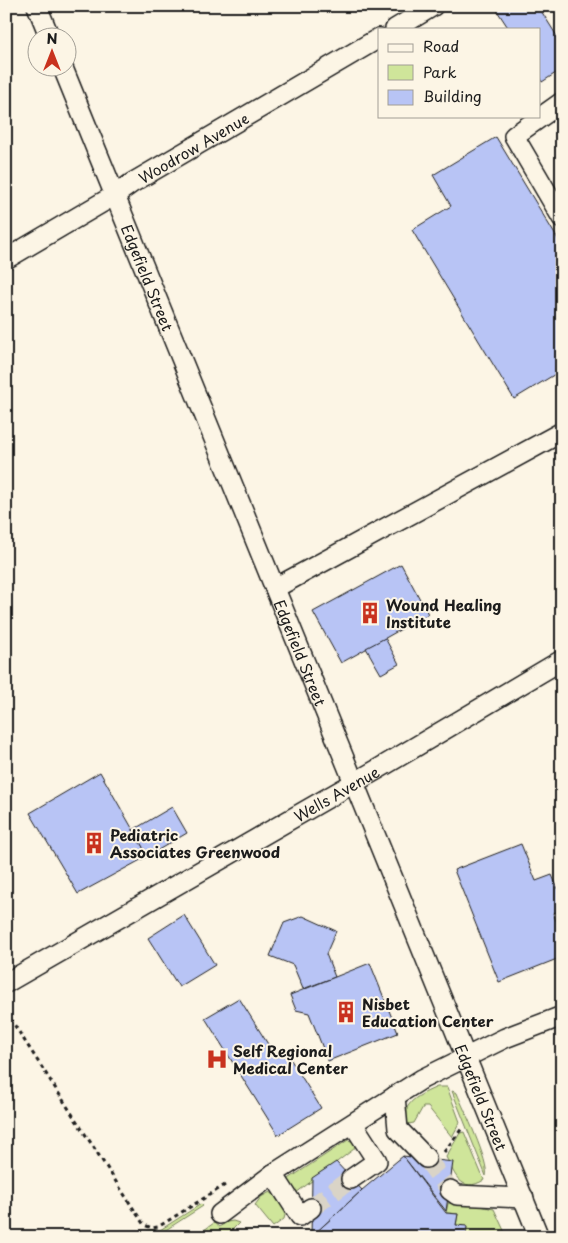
<svg xmlns="http://www.w3.org/2000/svg" width="568" height="1243" viewBox="0 0 568 1243" font-family="'Playpen Sans',sans-serif">
<style>
.green{fill:#cfe59a;stroke:#76805b}
.building{fill:#b8c4f5;stroke:#1c1c1c}
.lines{fill:none;stroke-linecap:round;stroke-linejoin:round}
.minor-tunnel{stroke:#dad4c7;stroke-width:19;stroke-dasharray:19 9;stroke-linecap:butt}
.minor-casing{stroke:#1c1c1c;stroke-width:22}
.path{stroke:#1c1c1c;stroke-width:3;stroke-dasharray:4 4;stroke-linecap:butt}
.minor{stroke:#fcf5e5;stroke-width:19}
.labels{text-anchor:middle;dominant-baseline:central;stroke-width:4;stroke-linejoin:round;paint-order:stroke}
.street-label{font-size:15px;fill:#1c1c1c;stroke:#fcf5e5}
.poi-label{font-size:15px;font-weight:bold;fill:#1c1c1c;stroke:#fcf5e5;text-anchor:start}
</style>
<rect width="100%" height="100%" fill="#fcf5e5"/>
<filter id="ink" filterUnits="userSpaceOnUse"><feTurbulence type="fractalNoise" baseFrequency=".02" numOctaves="2"/><feDisplacementMap in="SourceGraphic" scale="10" xChannelSelector="R" yChannelSelector="G"/><feConvolveMatrix kernelMatrix="1 2 1 2 8 2 1 2 1" color-interpolation-filters="sRGB"/></filter>
<g filter="url(#ink)">
<g class="green">
<path d="M 437,1087 L 447,1087 L 460,1122 L 452,1137 L 428,1107 L 423,1107 L 414,1123 L 408,1124 C 398,1103 422,1094 437,1087 Z"/>
<path d="M 452,1091 L 457,1093 C 463,1108 490,1163 486,1176 Z"/>
<path d="M 464,1132 L 484,1180 C 461,1194 455,1175 446,1157 L 460,1133 Z"/>
<path d="M 348,1140 L 355,1142 L 354,1149 L 296,1193 L 287,1180 Z"/>
<path d="M 270,1192 L 273,1194 L 286,1211 L 284,1219 L 273,1227 L 255,1205 L 261,1197 Z"/>
<path d="M 448,1203 L 476,1205 L 494,1209 L 507,1237 L 466,1237 L 467,1226 L 456,1225 L 458,1214 L 446,1213 Z"/>
<path d="M 201,1204 L 203,1206 L 158,1235 L 159,1237 L 138,1237 L 149,1230 L 160,1230 Z"/>
<path d="M 233,1221 L 239,1223 L 225,1237 L 216,1237 L 214,1235 L 211,1237 L 194,1237 L 214,1223 L 219,1227 L 227,1222 Z"/>
</g>
<g class="building">
<path d="M 494,6 L 538,6 L 562,44 L 562,69 L 542,82 L 539,77 L 539,29 L 509,29 Z"/>
<path d="M 496,137 L 562,246 L 562,370 L 514,399 L 412,230 L 451,206 L 433,175 Z"/>
<path d="M 401,564 L 428,614 L 341,663 L 313,612 Z"/>
<path d="M 385,638 L 399,664 L 381,674 L 366,648 Z"/>
<path d="M 100,772 L 148,856 L 78,894 L 30,813 Z"/>
<path d="M 172,807 L 187,833 L 148,856 L 133,830 Z"/>
<path d="M 521,844 L 536,881 L 552,875 L 562,898 L 562,910 L 553,913 L 562,935 L 562,957 L 499,982 L 454,870 Z"/>
<path d="M 184,915 L 215,965 L 179,987 L 148,938 Z"/>
<path d="M 303,916 L 336,931 L 326,954 L 335,977 L 303,989 L 293,965 L 270,956 L 284,923 Z"/>
<path d="M 370,963 L 398,1033 L 328,1061 L 309,1013 L 296,1010 L 290,995 Z"/>
<path d="M 239,998 L 276,1057 L 286,1052 L 321,1108 L 278,1135 L 205,1018 Z"/>
<path d="M 403,1156 L 453,1162 L 446,1211 Z"/>
<path d="M 403,1156 L 446,1213 L 458,1214 L 456,1225 L 467,1226 L 466,1237 L 311,1237 L 362,1190 Z"/>
<path d="M 336,1162 L 362,1190 L 311,1237 L 312,1178 Z"/>
</g>
<g class="lines">
<g class="minor-tunnel">
<path d="M 426,1158 L 450,1190"/>
<path d="M 311,1208 L 351,1179"/>
</g>
<g class="minor-casing">
<g id="minor">
<path d="M 37,6 L 50,38"/>
<path d="M 395,29 L 433,6"/>
<path id="s1" d="M 63,68 L 539,1237"/>
<path d="M 562,102 L 514,136 L 562,218"/>
<path id="s2" d="M 6,259 L 115,195 L 132,183 L 379,38"/>
<path d="M 275,588 L 562,432"/>
<path id="s3" d="M 6,983 L 378,769 L 562,660"/>
<path d="M 395,1096 L 398,1129 L 426,1158"/>
<path d="M 273,1174 L 300,1216 L 311,1208"/>
<path d="M 351,1179 L 377,1161 L 353,1124"/>
<path d="M 450,1190 L 457,1195 L 524,1198"/>
<path d="M 220,1214 L 273,1174 L 422,1079 L 505,1038 L 562,1016"/>
</g>
</g>
<g class="path">
<path d="M 6,1012 L 144,1225 L 152,1228 L 158,1227 L 225,1185"/>
<path d="M 444,1152 L 463,1127"/>
</g>
<use href="#minor" class="minor"/>
</g>
</g>
<defs>
<g id="building-bare" transform="scale(1.725)"><path d="M-4-6H4V6H1V3H-1V6H-4ZM-2.5-4.3h1.7v1.8h-1.7ZM.8-4.3h1.7v1.8H.8ZM-2.5-1h1.7V.8h-1.7ZM.8-1h1.7V.8H.8Z" fill="#c8321e" stroke="#fcf5e5" stroke-width="2.5" paint-order="stroke"/></g>
<g id="hospital-bare" transform="scale(1.725)"><path d="M-5-5h3v3.5h4V-5h3V5h-3V1.5h-4V5h-3Z" fill="#c8321e" stroke="#fcf5e5" stroke-width="2.5" paint-order="stroke"/></g>
</defs>
<g fill-rule="evenodd">
<use href="#building-bare" x="370" y="613"/>
<use href="#building-bare" x="94" y="843"/>
<use href="#building-bare" x="346" y="1012"/>
<use href="#hospital-bare" x="217" y="1059"/>
</g>
<g class="labels">
<g class="street-label">
<text stroke="none"><textPath href="#s2" startOffset="218">Woodrow Avenue</textPath></text>
<text stroke="none"><textPath href="#s1" startOffset="226">Edgefield Street</textPath></text>
<text stroke="none"><textPath href="#s1" startOffset="631">Edgefield Street</textPath></text>
<text stroke="none"><textPath href="#s3" startOffset="381">Wells Avenue</textPath></text>
<text stroke="none"><textPath href="#s1" startOffset="1111">Edgefield Street</textPath></text>
</g>
<g class="poi-label">
<text x="386" y="604">Wound Healing<tspan x="386" dy="17">Institute</tspan></text>
<text x="110" y="834">Pediatric<tspan x="110" dy="17">Associates Greenwood</tspan></text>
<text x="362" y="1003">Nisbet<tspan x="362" dy="17">Education Center</tspan></text>
<text x="233" y="1050">Self Regional<tspan x="233" dy="17">Medical Center</tspan></text>
</g>
</g>
<rect width="568" height="1243" fill="none" stroke="#fcf5e5" stroke-width="25"/>
<rect x="12" y="12" width="543" height="1218" fill="none" stroke="#1c1c1c" stroke-width="2" filter="url(#ink)"/>
<rect x="378" y="28" width="162" height="90" fill="#fcf5e5" stroke="#a29e95"/>
<rect x="388" y="44" width="25" height="8" fill="#fcf5e5" stroke="#a29e95"/>
<text x="423" y="52" font-size="15" fill="#1c1c1c">Road</text>
<rect x="388" y="65" width="25" height="15" fill="#cfe59a" stroke="#a29e95"/>
<text x="423" y="78" font-size="15" fill="#1c1c1c">Park</text>
<rect x="388" y="90" width="25" height="15" fill="#b8c4f5" stroke="#a29e95"/>
<text x="423" y="102" font-size="15" fill="#1c1c1c">Building</text>
<g transform="translate(52 52)"><circle r="24" fill="#fcf5e5" stroke="#a29e95"/>
<path d="M0-4L9 19L0 12L-9 19Z" fill="#c8321e"/>
<text y="-8" font-size="14" font-weight="bold" text-anchor="middle" fill="#1c1c1c">N</text>
</g>
</svg>
